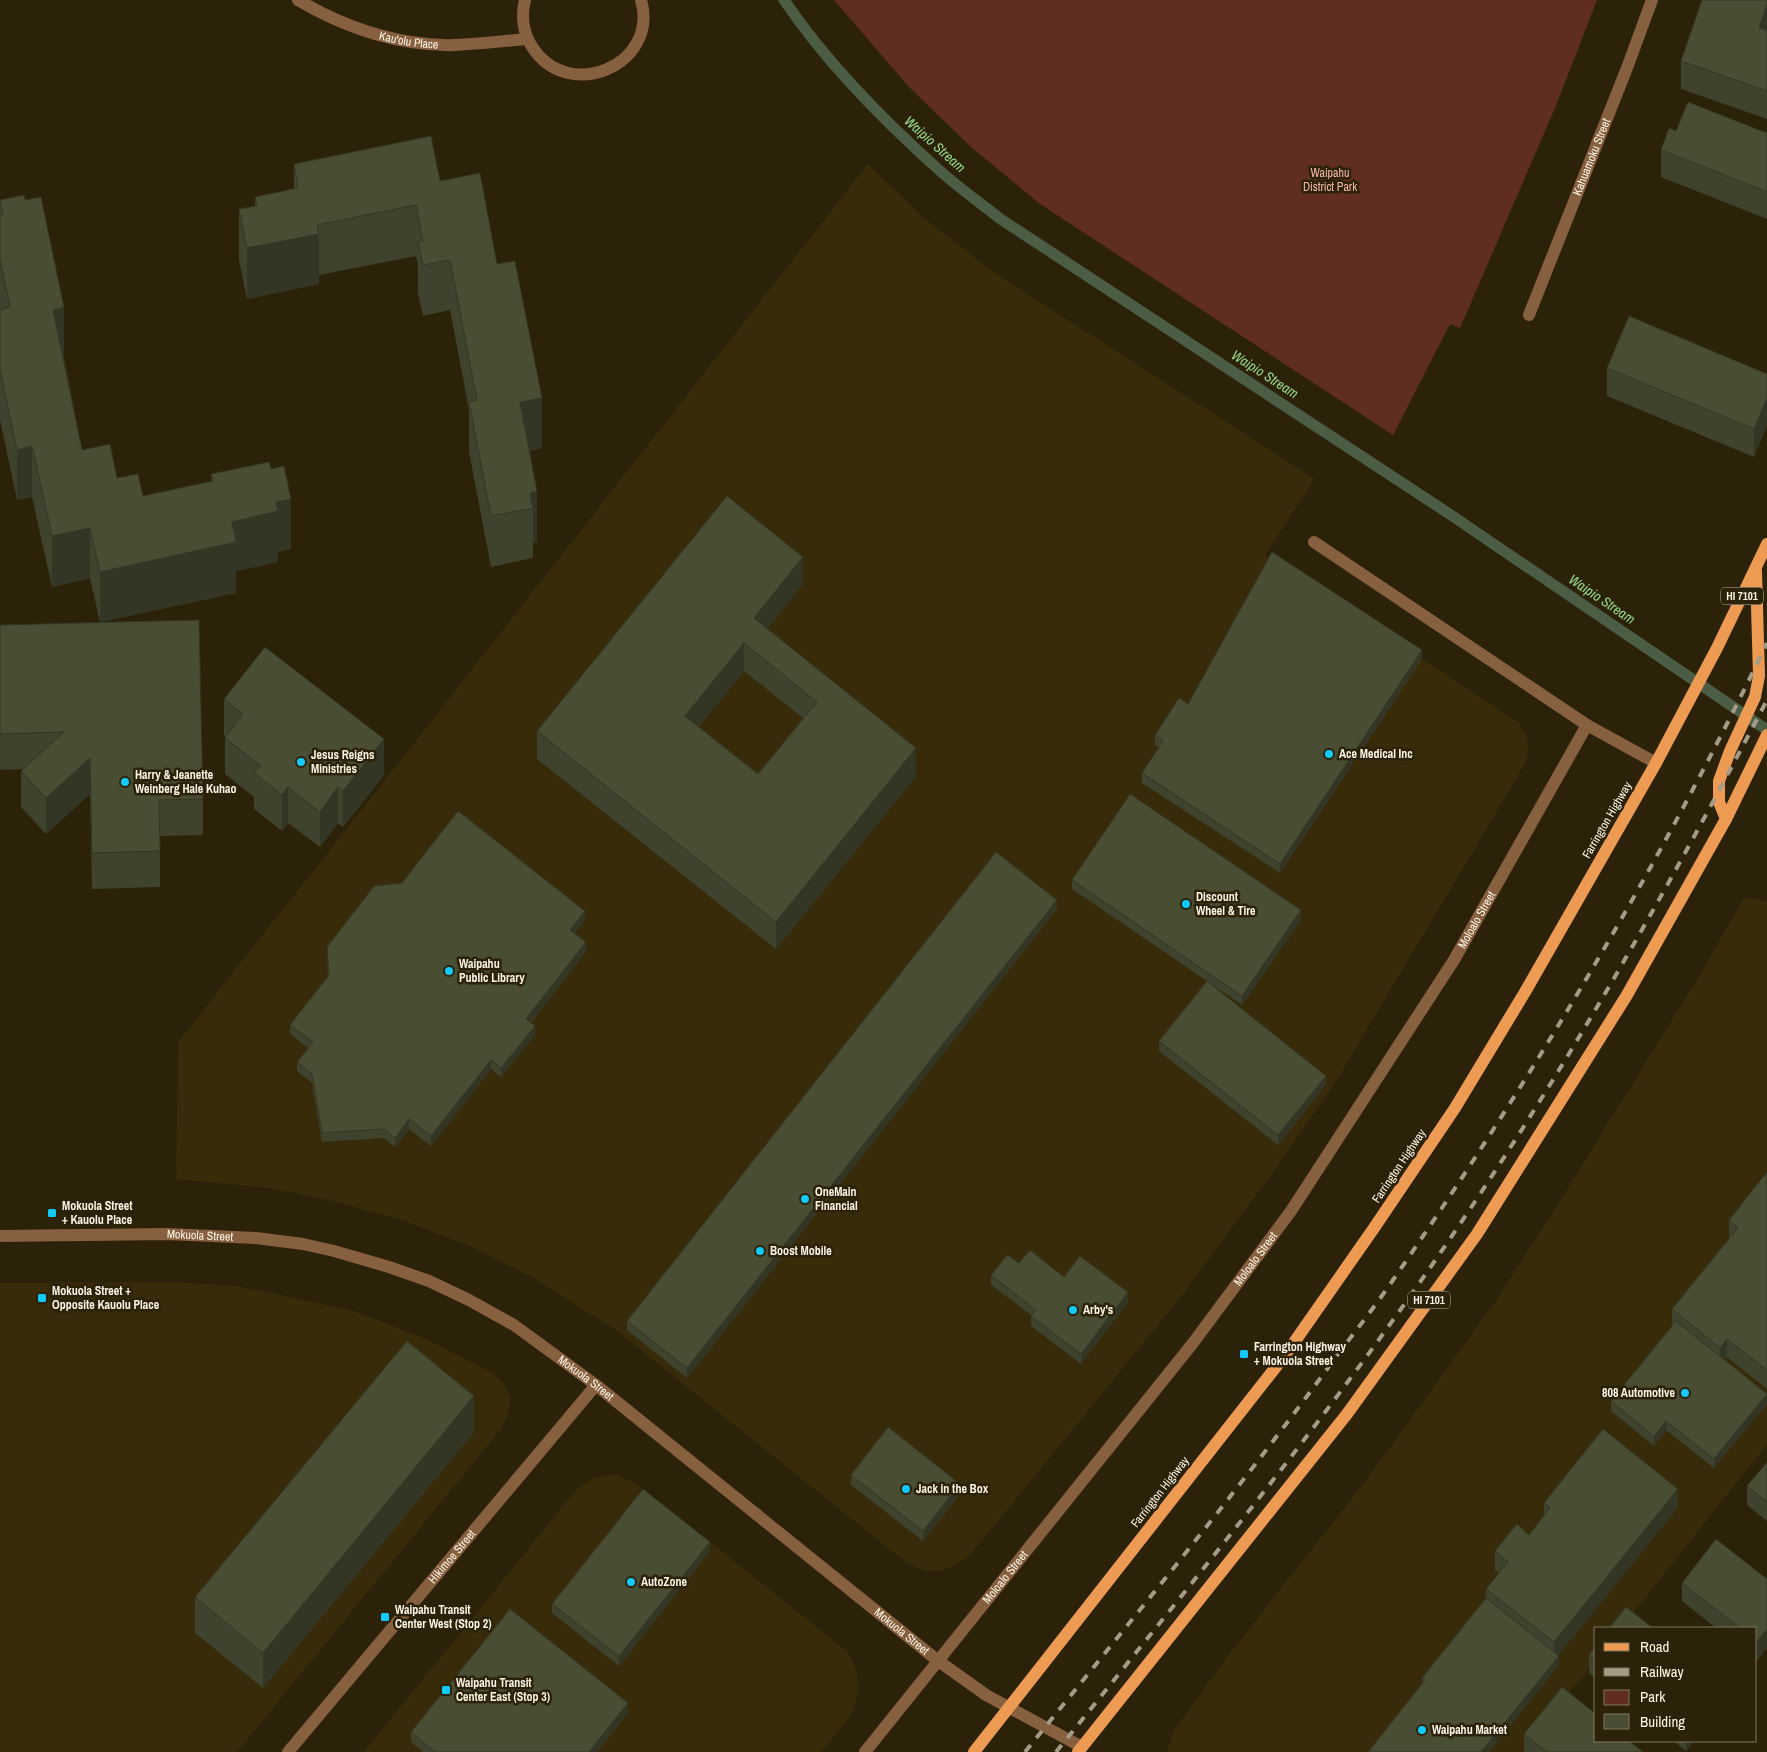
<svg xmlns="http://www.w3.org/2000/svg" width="1767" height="1752" viewBox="0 0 1767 1752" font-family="'Archivo Narrow',sans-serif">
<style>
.built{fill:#382b0a}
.green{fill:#602d23}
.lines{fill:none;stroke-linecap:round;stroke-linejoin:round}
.stream{stroke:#4b5e45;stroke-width:11}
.minor{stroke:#87603f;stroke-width:12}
.tertiary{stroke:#87603f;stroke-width:12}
.primary{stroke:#ed9a53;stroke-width:12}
.rail{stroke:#a49c89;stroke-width:4;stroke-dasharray:9 9;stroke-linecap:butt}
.wall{fill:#3f422c;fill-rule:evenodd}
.shaded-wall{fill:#333624}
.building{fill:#494d33;stroke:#333624;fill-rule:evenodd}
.poi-dot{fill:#11cafb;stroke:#2c2209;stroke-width:2}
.labels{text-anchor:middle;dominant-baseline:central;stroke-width:5;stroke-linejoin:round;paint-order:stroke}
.shield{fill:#2c2209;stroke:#bdb5a4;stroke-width:1}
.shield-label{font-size:11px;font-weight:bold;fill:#fbf4e6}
.street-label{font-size:12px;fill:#fbf4e6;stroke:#2c2209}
.park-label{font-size:12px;fill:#f5b7aa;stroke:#2c2209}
.poi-label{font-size:12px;font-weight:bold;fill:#fbf4e6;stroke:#2c2209;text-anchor:start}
.water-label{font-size:14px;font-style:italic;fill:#94d78b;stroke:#2c2209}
</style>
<rect width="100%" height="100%" fill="#2c2209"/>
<g class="built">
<path d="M 868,164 L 924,218 L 992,271 L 1315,479 L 1265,555 L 1519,723 L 1526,734 L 1528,747 L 1526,762 L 1337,1080 L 1277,1167 L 1180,1298 L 971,1554 L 954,1566 L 938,1572 L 920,1569 L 904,1561 L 617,1331 L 537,1280 L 474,1248 L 402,1220 L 325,1199 L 270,1188 L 176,1179 L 178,1042 L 393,770 Z"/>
<path d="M 1754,898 L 1767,902 L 1767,1445 L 1621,1628 L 1596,1628 L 1596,1659 L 1522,1752 L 1168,1752 L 1168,1749 L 1174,1730 L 1227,1657 L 1370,1475 L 1497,1299 L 1555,1209 L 1696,981 L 1743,900 Z"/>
<path d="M 172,1282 L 235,1286 L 295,1298 L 353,1311 L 424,1338 L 491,1372 L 504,1383 L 511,1400 L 508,1415 L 501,1429 L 237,1752 L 0,1752 L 0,1283 Z"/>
<path d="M 615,1474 L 636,1483 L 848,1652 L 857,1671 L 858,1693 L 851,1716 L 821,1752 L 364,1752 L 576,1490 L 594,1478 Z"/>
</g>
<path class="green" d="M 834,0 L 1597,0 L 1555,108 L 1460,328 L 1450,324 L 1393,435 L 1040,204 L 971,147 L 910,88 Z"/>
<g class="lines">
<path class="stream" d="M 784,0 C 826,62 883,120 939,170 C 958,187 979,202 999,218 L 1451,515 L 1767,730"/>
<g class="minor">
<path id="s1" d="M 298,0 C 339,24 380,40 428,44 C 436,44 446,46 454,45 C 479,44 503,41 527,39"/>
<path d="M 525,0 C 521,15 523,32 531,45 C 567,105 660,65 641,0"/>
<path id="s2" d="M 1529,315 L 1627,68 L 1652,0"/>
<path d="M 1314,542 L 1587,725 L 1656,763"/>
<path id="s3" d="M 288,1752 L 596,1385"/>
<path id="s4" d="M 865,1752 L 1193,1343 L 1291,1211 L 1454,960 L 1587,725"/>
</g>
<path class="tertiary" id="s5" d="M 0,1236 L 167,1234 L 256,1238 L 303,1244 L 334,1251 L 389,1267 L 429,1281 L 469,1300 L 514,1325 L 596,1385 L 937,1660 L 986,1695 L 1082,1747"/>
<g class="primary">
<path d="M 1726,819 L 1719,802 L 1719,781 L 1730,751 L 1755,697 L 1759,676 L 1756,571"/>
<path d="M 974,1752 L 1286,1354 L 1374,1228 L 1455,1108 L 1525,992 L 1656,763 L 1717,648 L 1767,544"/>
<path d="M 1078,1752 L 1347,1414 L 1477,1234 L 1627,995 L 1726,819 L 1767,735"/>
</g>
<g class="rail">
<path d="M 1025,1752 C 1129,1623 1235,1495 1333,1361 C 1353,1334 1374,1308 1393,1280 C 1533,1077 1660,865 1767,643"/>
<path d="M 1056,1752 C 1195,1579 1336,1408 1460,1224 C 1574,1055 1673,880 1767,700"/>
</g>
</g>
<g class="wall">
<path d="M 1767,0 L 1767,119 L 1681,89 L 1681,61 Z"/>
<path d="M 1676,131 L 1767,133 L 1767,219 L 1661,177 L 1661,150 Z"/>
<path d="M 294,164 L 440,181 L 497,264 L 542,448 L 530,451 L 537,542 L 533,543 L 533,558 L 491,567 L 469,452 L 469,410 L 450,310 L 423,316 L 418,293 L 418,266 L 416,256 L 319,275 L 319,284 L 247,299 L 239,260 L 239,209 L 255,206 L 255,197 L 294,189 Z"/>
<path d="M 0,200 L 25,200 L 64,358 L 82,450 L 117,478 L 143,496 L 211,481 L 211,474 L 291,549 L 278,552 L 278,562 L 236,571 L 236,593 L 100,622 L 90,578 L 52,587 L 32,497 L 17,500 L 0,420 Z"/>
<path d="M 1607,368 L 1767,374 L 1767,425 L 1754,457 L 1607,396 Z"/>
<path d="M 803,584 L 767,629 L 916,776 L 776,949 L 537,759 L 537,731 ZM 744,671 L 803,718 L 758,774 L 698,727 Z"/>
<path d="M 0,625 L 203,799 L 203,835 L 160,836 L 160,887 L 92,889 L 90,794 L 46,834 L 21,807 L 21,771 L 24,769 L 0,770 Z"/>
<path d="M 1422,659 L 1280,873 L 1142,783 L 1142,773 L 1159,748 L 1155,745 L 1155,735 L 1188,704 Z"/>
<path d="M 224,699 L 384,775 L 343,827 L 338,823 L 320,847 L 288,823 L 282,831 L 254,809 L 254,797 L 225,774 L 225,738 L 226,737 L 224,735 Z"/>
<path d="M 1072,880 L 1301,920 L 1242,1005 L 1072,889 Z"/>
<path d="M 1057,909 L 687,1378 L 627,1330 L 627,1321 Z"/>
<path d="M 585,920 L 575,933 L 586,951 L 531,1023 L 535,1035 L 501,1077 L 491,1069 L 431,1146 L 409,1129 L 395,1147 L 384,1138 L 322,1142 L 312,1083 L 297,1071 L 297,1062 L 308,1048 L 290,1034 L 290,1025 L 328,976 L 327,947 Z"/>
<path d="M 1159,1041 L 1326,1085 L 1278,1145 L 1159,1051 Z"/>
<path d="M 1767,1172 L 1767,1389 L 1727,1357 L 1725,1360 L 1714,1468 L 1666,1430 L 1654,1446 L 1611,1411 L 1611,1401 L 1672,1326 L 1672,1309 L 1729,1239 L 1729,1220 Z"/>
<path d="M 1019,1263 L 1128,1302 L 1081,1364 L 1031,1326 L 1031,1315 L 991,1285 L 991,1275 Z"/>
<path d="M 474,1432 L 263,1688 L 195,1633 L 195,1597 Z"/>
<path d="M 1767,1462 L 1767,1521 L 1747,1505 L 1747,1486 Z"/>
<path d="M 851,1475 L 960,1494 L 923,1541 L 851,1485 Z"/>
<path d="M 1544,1503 L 1678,1507 L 1558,1655 L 1559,1665 L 1489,1752 L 1368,1752 L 1422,1684 L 1422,1678 L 1486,1598 L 1486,1589 L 1499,1573 L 1495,1570 L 1495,1551 L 1529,1535 L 1544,1516 Z"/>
<path d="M 710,1551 L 619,1666 L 552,1613 L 552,1604 Z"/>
<path d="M 1767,1579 L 1767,1648 L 1757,1660 L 1756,1659 L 1756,1628 L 1716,1628 L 1682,1601 L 1682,1583 Z"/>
<path d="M 1596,1646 L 1596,1679 L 1589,1673 L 1589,1655 Z"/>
<path d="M 628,1713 L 597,1752 L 423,1752 L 411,1742 L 411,1732 Z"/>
<path d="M 1524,1734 L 1643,1752 L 1524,1752 Z"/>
<path d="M 1674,1741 L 1694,1741 L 1686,1751 Z"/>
</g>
<g class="shaded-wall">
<path d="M 1767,4 L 1767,31 L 1759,28 Z"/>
<path d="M 319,234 L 319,284 L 247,299 L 247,248 Z"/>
<path d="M 64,307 L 64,358 L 53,360 L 53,310 Z"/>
<path d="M 542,398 L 542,448 L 520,453 L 520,402 Z"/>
<path d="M 1767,398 L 1767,425 L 1754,457 L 1754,429 Z"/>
<path d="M 32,446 L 32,497 L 17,500 L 17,450 Z"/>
<path d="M 537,491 L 537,542 L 533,543 L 533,508 L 530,493 Z"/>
<path d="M 291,499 L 291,549 L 278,552 L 278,562 L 236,571 L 236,593 L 100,622 L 100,572 L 232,522 L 276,502 Z"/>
<path d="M 90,528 L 90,578 L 52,587 L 52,536 Z"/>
<path d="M 803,557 L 803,584 L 754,645 L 754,618 Z"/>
<path d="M 744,643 L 744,671 L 685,744 L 685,716 Z"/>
<path d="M 1422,650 L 1422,659 L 1280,873 L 1280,864 Z"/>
<path d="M 384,739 L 384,775 L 343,827 L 343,791 Z"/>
<path d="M 916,748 L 916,776 L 776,949 L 776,922 Z"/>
<path d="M 90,758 L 90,794 L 46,834 L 46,798 Z"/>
<path d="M 288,787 L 288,823 L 282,831 L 282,795 Z"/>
<path d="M 338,787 L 338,823 L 320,847 L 320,812 Z"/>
<path d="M 1057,900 L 1057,909 L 687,1378 L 687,1368 Z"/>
<path d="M 1301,910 L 1301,920 L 1242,1005 L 1242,996 Z"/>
<path d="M 585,911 L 585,920 L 570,939 L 570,930 Z"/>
<path d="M 586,942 L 586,951 L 526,1029 L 526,1019 Z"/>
<path d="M 535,1026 L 535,1035 L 501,1077 L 501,1068 Z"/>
<path d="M 491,1060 L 491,1069 L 431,1146 L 431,1136 Z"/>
<path d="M 1326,1076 L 1326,1085 L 1278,1145 L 1278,1135 Z"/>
<path d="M 409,1119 L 409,1129 L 395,1147 L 395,1138 Z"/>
<path d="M 1128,1292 L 1128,1302 L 1081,1364 L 1081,1354 Z"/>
<path d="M 1727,1339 L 1727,1357 L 1720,1366 L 1720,1348 Z"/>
<path d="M 1767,1394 L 1767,1404 L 1714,1468 L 1714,1459 Z"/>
<path d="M 474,1396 L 474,1432 L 263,1688 L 263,1653 Z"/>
<path d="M 1666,1421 L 1666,1430 L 1654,1446 L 1654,1436 Z"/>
<path d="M 960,1484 L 960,1494 L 923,1541 L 923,1531 Z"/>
<path d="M 1678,1489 L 1678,1507 L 1554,1661 L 1554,1642 Z"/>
<path d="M 710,1542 L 710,1551 L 619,1666 L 619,1656 Z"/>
<path d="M 1767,1629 L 1767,1648 L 1757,1660 L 1757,1642 Z"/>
<path d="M 1559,1656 L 1559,1665 L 1489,1752 L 1481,1752 Z"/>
<path d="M 628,1703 L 628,1713 L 597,1752 L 589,1752 Z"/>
<path d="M 1686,1741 L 1694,1741 L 1686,1751 Z"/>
</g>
<g class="building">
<path d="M 1702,0 L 1767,0 L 1767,4 L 1759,28 L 1767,30 L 1767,91 L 1681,61 Z"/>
<path d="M 1688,102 L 1767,133 L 1767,192 L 1661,150 L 1669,128 L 1676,131 Z"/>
<path d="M 431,136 L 440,181 L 480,173 L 497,264 L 515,261 L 542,398 L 520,402 L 537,491 L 530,493 L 533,508 L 491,516 L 469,402 L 477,400 L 450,260 L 423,265 L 418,242 L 423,241 L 416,205 L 317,225 L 319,234 L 247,248 L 239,209 L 257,206 L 255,197 L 298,188 L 294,164 Z"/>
<path d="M 24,195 L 25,200 L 41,197 L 64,307 L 53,310 L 82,450 L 110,444 L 117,478 L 138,474 L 143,496 L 213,481 L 211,474 L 269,462 L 271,469 L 284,466 L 291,499 L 276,502 L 278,511 L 232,522 L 236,542 L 100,572 L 90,528 L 52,536 L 32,446 L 17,450 L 0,370 L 0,310 L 10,307 L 0,259 L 0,215 L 3,214 L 0,200 Z"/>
<path d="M 1629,316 L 1767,374 L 1767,398 L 1754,429 L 1607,368 Z"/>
<path d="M 727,496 L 803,557 L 754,618 L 916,748 L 776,922 L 537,731 ZM 744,643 L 817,702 L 758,774 L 685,716 Z"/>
<path d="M 1272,552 L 1422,650 L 1280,864 L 1142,773 L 1163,741 L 1155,735 L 1179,698 L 1188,704 Z"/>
<path d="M 199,620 L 203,799 L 159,800 L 160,851 L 92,853 L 90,758 L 46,798 L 21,771 L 64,732 L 0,734 L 0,625 Z"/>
<path d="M 265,647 L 384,739 L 343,791 L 338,787 L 320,812 L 288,787 L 282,795 L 254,773 L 261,766 L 225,738 L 243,714 L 224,699 Z"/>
<path d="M 1130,794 L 1301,910 L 1242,996 L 1072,880 Z"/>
<path d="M 458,811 L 585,911 L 570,930 L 586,942 L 526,1019 L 535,1026 L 501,1068 L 491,1060 L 431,1136 L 409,1119 L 395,1138 L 384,1129 L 322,1133 L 312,1074 L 297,1062 L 313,1042 L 290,1025 L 329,975 L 327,947 L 374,886 L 402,883 Z"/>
<path d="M 996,852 L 1057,900 L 687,1368 L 627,1321 Z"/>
<path d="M 1207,981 L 1326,1076 L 1278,1135 L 1159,1041 Z"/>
<path d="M 1767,1172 L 1767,1370 L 1727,1339 L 1720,1348 L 1672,1309 L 1738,1228 L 1729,1220 Z"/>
<path d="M 1030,1250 L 1064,1277 L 1080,1256 L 1128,1292 L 1081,1354 L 1031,1316 L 1036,1310 L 991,1275 L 1007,1255 L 1019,1263 Z"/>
<path d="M 1676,1321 L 1767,1394 L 1714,1459 L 1666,1421 L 1654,1436 L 1611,1401 Z"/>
<path d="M 407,1341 L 474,1396 L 263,1653 L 195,1597 Z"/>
<path d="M 888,1427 L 960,1484 L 923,1531 L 851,1475 Z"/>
<path d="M 1603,1429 L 1678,1489 L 1554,1642 L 1486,1589 L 1508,1562 L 1495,1551 L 1517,1524 L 1529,1535 L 1550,1508 L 1544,1503 Z"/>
<path d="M 1767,1462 L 1767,1502 L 1747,1486 Z"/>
<path d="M 643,1489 L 710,1542 L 619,1656 L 552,1604 Z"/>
<path d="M 1716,1539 L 1767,1579 L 1767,1629 L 1757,1642 L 1756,1641 L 1756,1628 L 1740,1628 L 1682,1583 Z"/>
<path d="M 1486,1598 L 1559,1656 L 1481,1752 L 1368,1752 L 1425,1680 L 1422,1678 Z"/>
<path d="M 1626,1607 L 1653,1628 L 1609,1628 Z"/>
<path d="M 510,1609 L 628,1703 L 589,1752 L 435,1752 L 411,1732 Z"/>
<path d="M 1596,1646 L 1596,1660 L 1589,1655 Z"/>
<path d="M 1562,1687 L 1596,1714 L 1596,1741 L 1629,1741 L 1643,1752 L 1547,1752 L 1524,1734 Z"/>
</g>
<g class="poi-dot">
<circle cx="1329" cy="754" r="5"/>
<circle cx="301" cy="762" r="5"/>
<circle cx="125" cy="782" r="5"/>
<circle cx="1186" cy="904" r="5"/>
<circle cx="449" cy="971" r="5"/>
<circle cx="805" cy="1199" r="5"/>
<rect x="47" y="1208" width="10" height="10" rx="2.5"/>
<circle cx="760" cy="1251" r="5"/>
<rect x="37" y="1293" width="10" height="10" rx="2.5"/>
<circle cx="1073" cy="1310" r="5"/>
<rect x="1239" y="1349" width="10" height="10" rx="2.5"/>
<circle cx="1685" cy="1393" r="5"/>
<circle cx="906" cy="1489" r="5"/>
<circle cx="631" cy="1582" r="5"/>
<rect x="380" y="1612" width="10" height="10" rx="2.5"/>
<rect x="441" y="1685" width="10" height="10" rx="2.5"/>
<circle cx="1422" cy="1730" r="5"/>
</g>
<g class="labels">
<g class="shield">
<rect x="1721" y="587.5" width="42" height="17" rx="4"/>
<rect x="1408" y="1291.5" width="42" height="17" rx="4"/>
</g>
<g class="shield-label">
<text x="1742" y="596">HI 7101</text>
<text x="1429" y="1300">HI 7101</text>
</g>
<g class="street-label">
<text stroke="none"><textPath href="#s1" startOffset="119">Kau'olu Place</textPath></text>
<text stroke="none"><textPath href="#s2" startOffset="170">Kahuamoku Street</textPath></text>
<text transform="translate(1607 820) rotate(-60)">Farrington Highway</text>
<text stroke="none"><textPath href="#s4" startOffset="1034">Moloalo Street</textPath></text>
<text transform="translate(1399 1166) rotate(-56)">Farrington Highway</text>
<text stroke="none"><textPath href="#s5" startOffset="200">Mokuola Street</textPath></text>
<text stroke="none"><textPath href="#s4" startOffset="629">Moloalo Street</textPath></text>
<text stroke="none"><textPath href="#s5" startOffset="620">Mokuola Street</textPath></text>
<text transform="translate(1160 1492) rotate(-52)">Farrington Highway</text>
<text stroke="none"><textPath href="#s3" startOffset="255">Hikimoe Street</textPath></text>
<text stroke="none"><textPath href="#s4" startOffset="224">Moloalo Street</textPath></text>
<text stroke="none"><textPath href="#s5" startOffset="1025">Mokuola Street</textPath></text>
</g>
<g class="park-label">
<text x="1330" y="173">Waipahu<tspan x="1330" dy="14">District Park</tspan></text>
</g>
<g class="poi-label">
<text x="1339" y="754">Ace Medical Inc</text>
<text x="311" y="755">Jesus Reigns<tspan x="311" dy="14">Ministries</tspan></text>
<text x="135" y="775">Harry &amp; Jeanette<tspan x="135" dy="14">Weinberg Hale Kuhao</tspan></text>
<text x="1196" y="897">Discount<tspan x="1196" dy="14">Wheel &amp; Tire</tspan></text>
<text x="459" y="964">Waipahu<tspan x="459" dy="14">Public Library</tspan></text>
<text x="815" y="1192">OneMain<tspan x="815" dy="14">Financial</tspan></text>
<text x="62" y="1206">Mokuola Street<tspan x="62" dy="14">+ Kauolu Place</tspan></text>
<text x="770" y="1251">Boost Mobile</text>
<text x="52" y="1291">Mokuola Street +<tspan x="52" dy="14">Opposite Kauolu Place</tspan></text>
<text x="1083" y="1310">Arby's</text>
<text x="1254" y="1347">Farrington Highway<tspan x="1254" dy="14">+ Mokuola Street</tspan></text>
<text x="1675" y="1393" text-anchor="end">808 Automotive</text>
<text x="916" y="1489">Jack in the Box</text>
<text x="641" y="1582">AutoZone</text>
<text x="395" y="1610">Waipahu Transit<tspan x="395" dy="14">Center West (Stop 2)</tspan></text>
<text x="456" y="1683">Waipahu Transit<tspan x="456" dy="14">Center East (Stop 3)</tspan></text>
<text x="1432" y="1730">Waipahu Market</text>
</g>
<g class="water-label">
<text transform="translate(935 144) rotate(42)">Waipio Stream</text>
<text transform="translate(1265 374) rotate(33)">Waipio Stream</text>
<text transform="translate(1602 599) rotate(34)">Waipio Stream</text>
</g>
</g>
<rect x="1594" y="1627" width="162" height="115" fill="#2c2209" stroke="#7f7661"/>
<rect x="1604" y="1643" width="25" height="8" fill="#ed9a53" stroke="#7f7661"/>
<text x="1640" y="1652" font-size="15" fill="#fbf4e6">Road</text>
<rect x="1604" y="1668" width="25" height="8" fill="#a49c89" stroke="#7f7661"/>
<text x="1640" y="1677" font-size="15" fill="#fbf4e6">Railway</text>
<rect x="1604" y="1690" width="25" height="15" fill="#602d23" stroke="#7f7661"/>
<text x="1640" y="1702" font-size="15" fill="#fbf4e6">Park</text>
<rect x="1604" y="1714" width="25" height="15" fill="#494d33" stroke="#7f7661"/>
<text x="1640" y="1727" font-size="15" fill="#fbf4e6">Building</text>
</svg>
